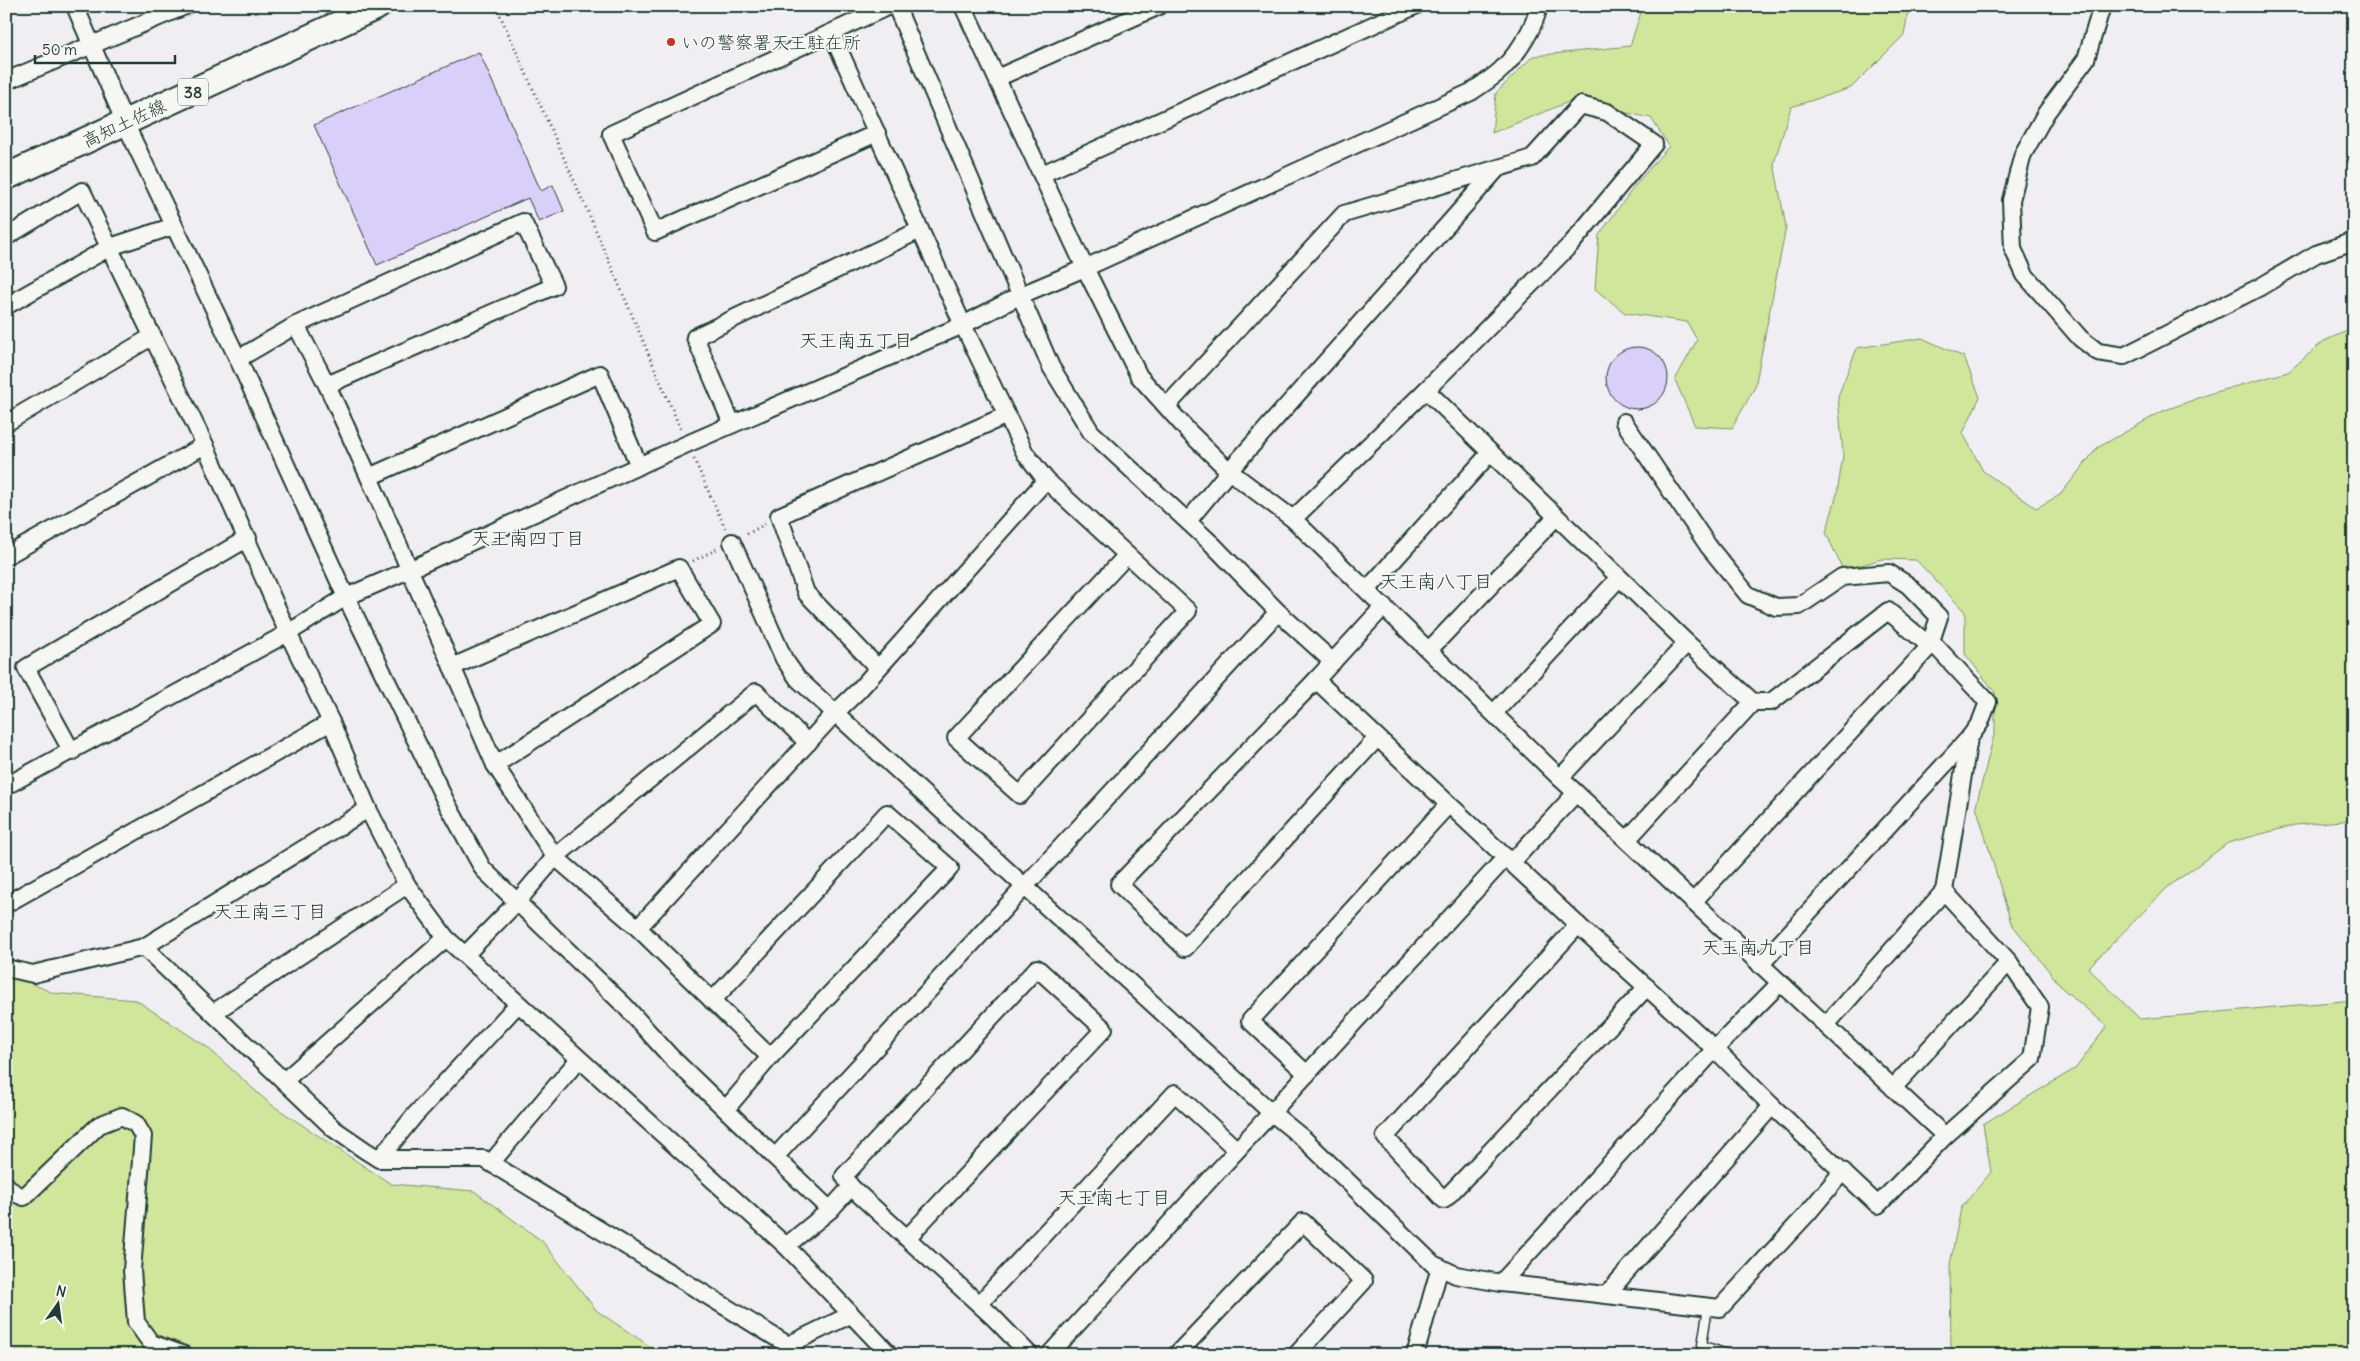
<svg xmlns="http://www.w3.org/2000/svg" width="2360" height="1361" viewBox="0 0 2360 1361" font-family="Delius,'Klee One',sans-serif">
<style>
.green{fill:#d0e69b;stroke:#789268}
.building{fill:#dacff8;stroke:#1f3d34}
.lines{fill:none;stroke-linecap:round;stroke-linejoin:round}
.service-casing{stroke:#1f3d34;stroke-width:11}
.minor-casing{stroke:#1f3d34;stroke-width:20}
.primary-casing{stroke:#1f3d34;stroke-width:29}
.path{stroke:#1f3d34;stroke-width:3;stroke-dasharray:1 4;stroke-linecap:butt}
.service{stroke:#f6f6f2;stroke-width:8}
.minor{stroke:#f6f6f2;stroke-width:16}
.primary{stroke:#f6f6f2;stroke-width:25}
.poi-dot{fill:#c8321e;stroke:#f6f6f2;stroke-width:2}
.labels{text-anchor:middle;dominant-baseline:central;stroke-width:4;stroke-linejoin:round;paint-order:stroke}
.shield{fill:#f6f6f2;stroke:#60746d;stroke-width:1}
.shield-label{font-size:16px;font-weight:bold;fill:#1f3d34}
.poi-label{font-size:18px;fill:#1f3d34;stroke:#f6f6f2;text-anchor:start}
.street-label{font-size:18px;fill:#1f3d34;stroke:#f6f6f2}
.neighbourhood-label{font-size:19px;fill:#1f3d34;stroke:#f6f6f2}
</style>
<rect width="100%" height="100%" fill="#f0eef3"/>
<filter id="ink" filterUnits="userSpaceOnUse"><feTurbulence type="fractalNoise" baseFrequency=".02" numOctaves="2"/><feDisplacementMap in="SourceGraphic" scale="10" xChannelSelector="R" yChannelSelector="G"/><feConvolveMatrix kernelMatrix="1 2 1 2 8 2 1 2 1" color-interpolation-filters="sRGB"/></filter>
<g filter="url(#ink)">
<g class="green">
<path d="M 1643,6 L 1909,6 L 1904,35 L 1851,88 L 1791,107 L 1774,163 L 1786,227 L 1755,387 L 1732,428 L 1695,426 L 1675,380 L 1697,340 L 1687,322 L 1625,313 L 1595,289 L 1599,235 L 1637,183 L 1669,146 L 1651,118 L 1571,101 L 1492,133 L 1496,93 L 1533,56 L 1630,46 Z"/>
<path d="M 2354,328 L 2354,820 L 2295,825 L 2228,843 L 2168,887 L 2088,968 L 2140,1019 L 2354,1000 L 2354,1355 L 1951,1355 L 1950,1264 L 1961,1208 L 1991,1172 L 1983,1124 L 2076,1068 L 2107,1026 L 2063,989 L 2011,923 L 1976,806 L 1995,731 L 1995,692 L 1965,654 L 1965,612 L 1916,560 L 1882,559 L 1843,570 L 1826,533 L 1837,494 L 1843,455 L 1838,396 L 1857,348 L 1922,338 L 1964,357 L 1980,397 L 1963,433 L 1983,471 L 2036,508 L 2060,495 L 2097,448 L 2163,411 L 2215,392 L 2288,372 L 2324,341 Z"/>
<path d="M 6,972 L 53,993 L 136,1000 L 207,1047 L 269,1103 L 391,1184 L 474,1191 L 542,1241 L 597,1311 L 663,1355 L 6,1355 Z"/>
</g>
<g class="building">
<path d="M 479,52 L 541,191 L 553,185 L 564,211 L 539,222 L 528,198 L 377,265 L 314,125 Z"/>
<circle cx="1637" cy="378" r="31"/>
</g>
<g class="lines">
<g class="service-casing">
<path id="service" d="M 1708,1307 L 1702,1345 L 1729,1355"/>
</g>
<g class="minor-casing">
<g id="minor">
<path d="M 75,6 L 125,123 L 238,359 L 346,597 L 446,802 L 483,869 L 625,1006 L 670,1056 L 830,1210"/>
<path d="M 896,6 L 1051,367 L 1091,432 L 1213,545 L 1278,612 L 1333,662"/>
<path d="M 963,6 L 1085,268 L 1139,376 L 1189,432 L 1229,471 L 1293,519 L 1560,778 L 1945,1136"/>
<path d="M 2102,6 L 2086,59 L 2046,113 L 2023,154 L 2011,200 L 2013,249 L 2025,275 L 2080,338 L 2098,352 L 2124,356 L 2260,287 L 2316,254 L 2354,241"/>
<path d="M 832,34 L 963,325 L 1025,453 L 1046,480 L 1188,611 L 1020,795 L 956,738 L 1127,555"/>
<path d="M 997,78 L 1159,6"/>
<path d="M 6,81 L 185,6"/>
<path d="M 877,133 L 655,232 L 611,134 L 889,6"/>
<path d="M 1042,174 L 1415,6"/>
<path d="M 6,237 L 82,191 L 205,445 L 288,633 L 331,722 L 368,809 L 407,885 L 446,938 L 786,1246 L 890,1355"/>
<path d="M 6,306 L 110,247 L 174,226"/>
<path d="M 296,325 L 327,385 L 369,477 L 495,765 L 555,857 L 638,928 L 770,1057"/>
<path d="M 238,359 L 296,325 L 523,222 L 554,286 L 327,385"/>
<path d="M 1167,406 L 1344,214 L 1532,158 L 1580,105 L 1607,112 L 1654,144 L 1572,243 L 1426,390 L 1687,643 L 1753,702 L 1771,702 L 1888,611 L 1930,646 L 1931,641 L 1988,702 L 1980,723 L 1969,738 L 1760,965"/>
<path d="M 1624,422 L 1709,547 L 1748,595 L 1776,607 L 1799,606 L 1842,577 L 1889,573 L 1908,585 L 1939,617 L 1931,641"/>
<path d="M 6,423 L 153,336"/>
<path d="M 732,424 L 695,337 L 920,230"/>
<path d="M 369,477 L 600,374 L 639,466"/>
<path d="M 1293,519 L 1426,390"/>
<path d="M 1188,521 L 1229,471 L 1497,169"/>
<path d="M 732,542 L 784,659 L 798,679 L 1272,1113 L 1304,1139 L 1433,1264 L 1456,1275 L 1501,1283 L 1720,1308 L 1807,1214 L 1843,1171"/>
<path d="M 6,556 L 205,445"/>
<path d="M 1367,590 L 1490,453"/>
<path d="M 1429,650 L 1556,517"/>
<path d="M 452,667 L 679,568 L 712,624 L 495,765"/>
<path d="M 878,668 L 806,593 L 779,516 L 1007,415"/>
<path d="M 1316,680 L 1578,925 L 1715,1049 L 1772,1106 L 1878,1205 L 1945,1136 L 2032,1059 L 2040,1007 L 2009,962 L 1944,891 L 1969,738"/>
<path d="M 1494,713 L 1619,578"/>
<path d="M 1377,738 L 1185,948 L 1119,884 L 1316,680 L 1384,606"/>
<path d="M 72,752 L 26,668 L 248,538"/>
<path d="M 1560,778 L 1687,643"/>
<path d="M 6,786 L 288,633 L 346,597 L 411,569 L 687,444 L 963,325 L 1021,295 L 1085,268 L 1471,92 C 1481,85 1493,78 1502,69 C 1518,53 1534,29 1539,6"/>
<path d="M 1627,840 L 1753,702"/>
<path d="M 1512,862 L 1576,793"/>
<path d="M 1693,902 L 1930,646"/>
<path d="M 6,904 L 331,722"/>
<path d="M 1578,925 L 1385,1137 L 1444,1200 L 1647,987"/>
<path d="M 638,928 L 835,713 L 859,690 L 1046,480"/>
<path d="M 144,947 L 334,1129 L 366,1151 L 379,1159 L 484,1159 L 788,1345 L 850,1315"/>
<path d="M 465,955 L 517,902 L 555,857 L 756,692 L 808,743"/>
<path d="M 6,968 L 33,974 L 144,947 L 368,809"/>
<path d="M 712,1001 L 887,813 L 950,868 L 770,1057 L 726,1109"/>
<path d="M 213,1013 L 407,885"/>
<path d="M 1826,1025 L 1944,891"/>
<path d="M 1307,1074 L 1250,1021 L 1448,805"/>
<path d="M 284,1081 L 446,938"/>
<path d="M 1893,1088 L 2009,962"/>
<path d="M 775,1157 L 1278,612"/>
<path d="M 379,1159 L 415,1115 L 518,1004"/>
<path d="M 491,1163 L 579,1059"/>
<path d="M 6,1185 L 14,1193 L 24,1197 L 99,1125 L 122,1116 L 136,1124 L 143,1136 L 132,1270 L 136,1322 L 151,1343 L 184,1355"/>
<path d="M 851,1187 L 844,1176 L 1037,968 L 1104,1029 L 907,1238"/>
<path d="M 786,1246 L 830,1210 L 851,1187 L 992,1316 L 1030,1355"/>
<path d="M 1501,1283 L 1715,1049 L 1780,983"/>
<path d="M 1607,1294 L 1772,1106"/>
<path d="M 979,1304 L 1175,1093 L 1237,1150"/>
<path d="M 1049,1355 L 1506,857"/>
<path d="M 1176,1355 L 1303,1222 L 1364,1281 L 1296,1355"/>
<path d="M 1415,1355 L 1440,1267"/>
</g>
</g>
<g class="primary-casing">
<path id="primary" d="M 6,177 L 378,6"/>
</g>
<g class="path">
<path d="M 496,6 L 588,212 L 681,430"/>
<path d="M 694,459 L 725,528"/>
<path d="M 747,534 L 765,524"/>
<path d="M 693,561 L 717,549"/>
</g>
<use href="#service" class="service"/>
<use href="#minor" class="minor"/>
<use href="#primary" class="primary"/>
</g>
</g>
<circle class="poi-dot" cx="671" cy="42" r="5"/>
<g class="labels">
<rect class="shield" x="178" y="78.5" width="30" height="27" rx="4"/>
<g class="shield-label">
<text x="193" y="92">38</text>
</g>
<g class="poi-label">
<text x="681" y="42">いの警察署天王駐在所</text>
</g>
<g class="street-label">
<text transform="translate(124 123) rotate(-25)">高知土佐線</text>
</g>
<g class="neighbourhood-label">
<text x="856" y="340">天王南五丁目</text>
<text x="528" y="538">天王南四丁目</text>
<text x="1436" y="581">天王南八丁目</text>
<text x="270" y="911">天王南三丁目</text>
<text x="1758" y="947">天王南九丁目</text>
<text x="1114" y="1197">天王南七丁目</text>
</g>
</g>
<rect width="2360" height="1361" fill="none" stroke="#f6f6f2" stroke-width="25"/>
<rect x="12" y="12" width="2335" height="1336" fill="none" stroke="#1f3d34" stroke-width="2" filter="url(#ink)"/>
<g transform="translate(58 1304) rotate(14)" stroke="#f6f6f2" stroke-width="4" paint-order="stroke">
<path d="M0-4L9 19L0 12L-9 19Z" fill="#1f3d34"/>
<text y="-8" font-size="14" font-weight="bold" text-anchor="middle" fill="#1f3d34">N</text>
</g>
<path d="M35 55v8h140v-8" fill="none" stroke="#1f3d34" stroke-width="2.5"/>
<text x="42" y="55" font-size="15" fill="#1f3d34" stroke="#f6f6f2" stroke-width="4" paint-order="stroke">50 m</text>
</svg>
